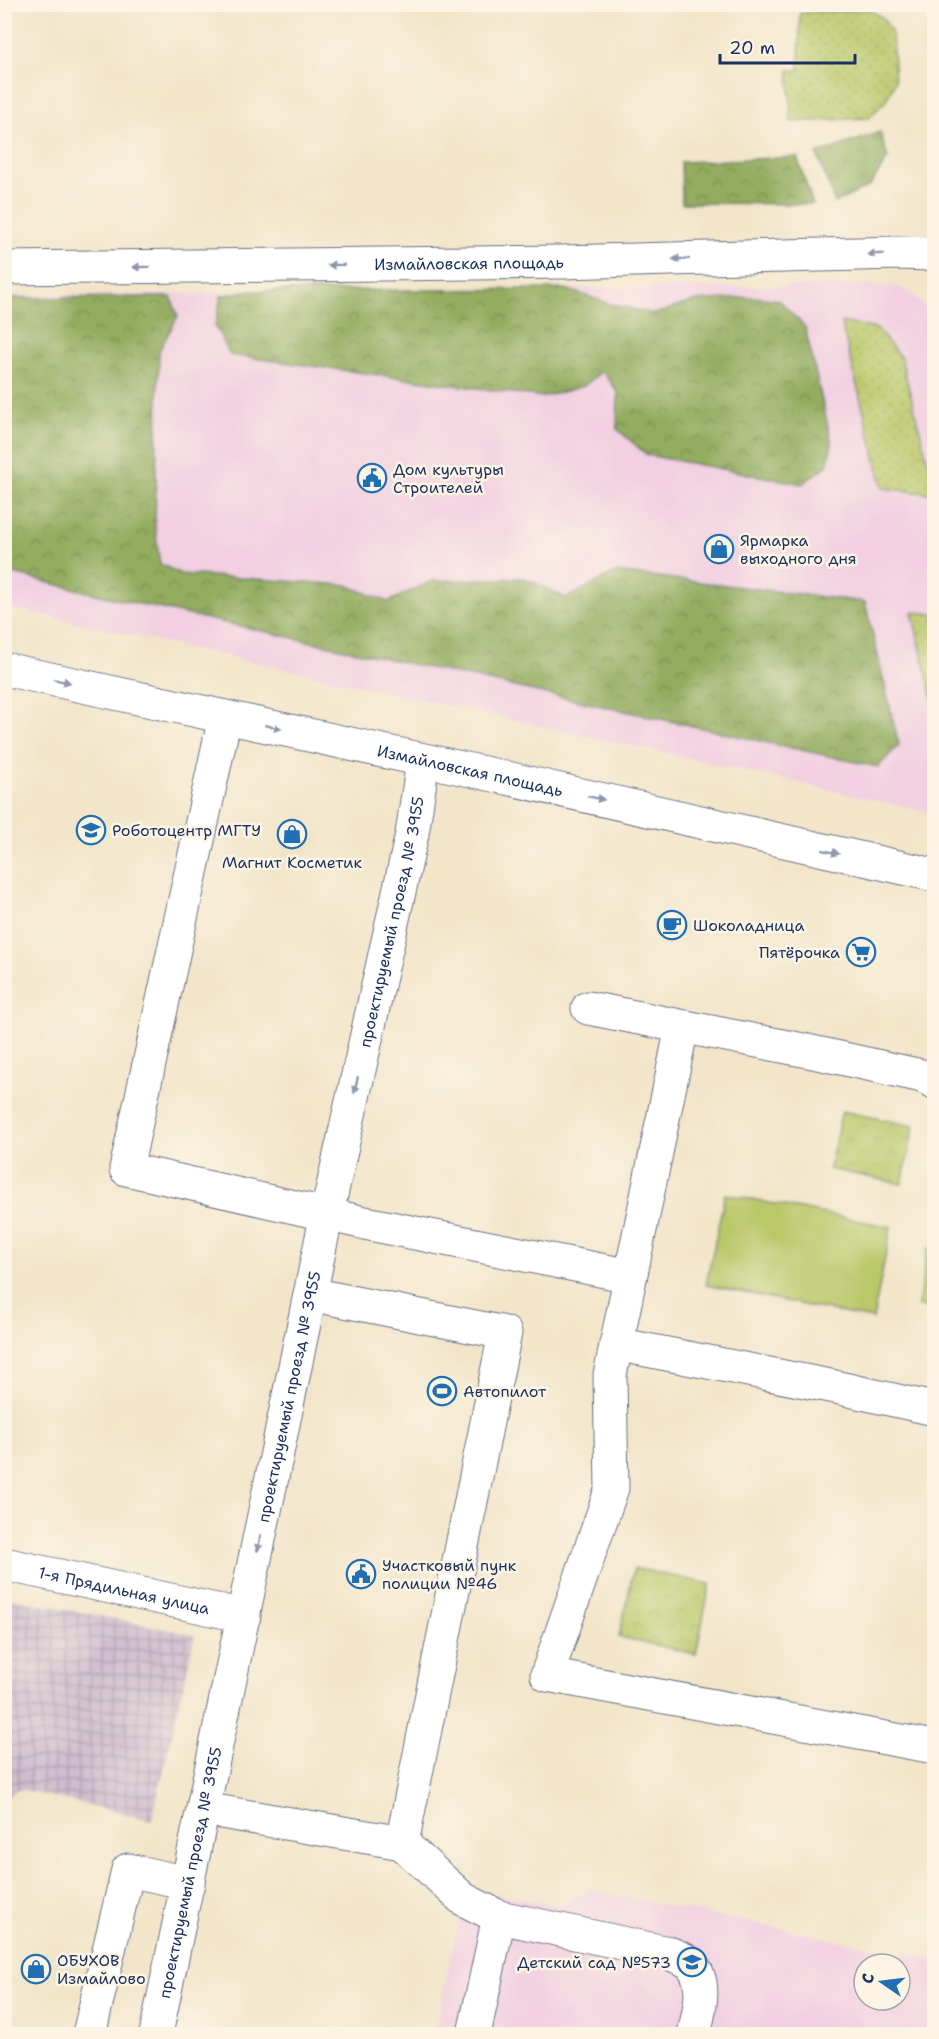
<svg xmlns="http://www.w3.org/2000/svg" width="939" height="2039" viewBox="0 0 939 2039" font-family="'Shantell Sans',sans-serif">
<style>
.built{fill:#f2cfe1;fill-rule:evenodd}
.industrial{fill:url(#industrial-grid)}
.grass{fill:url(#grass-dots);stroke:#6a7c64;stroke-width:1.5}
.forest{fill:url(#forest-crowns);stroke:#576e5e;stroke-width:1.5}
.park{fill:url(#park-crowns);stroke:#6a7c64;stroke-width:1.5}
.pitch{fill:#bac86a;stroke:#6a7c64;stroke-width:1.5}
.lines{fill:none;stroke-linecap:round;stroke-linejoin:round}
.minor-casing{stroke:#666f83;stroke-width:35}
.minor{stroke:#fff;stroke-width:33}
.oneway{fill:#8d97ae}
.labels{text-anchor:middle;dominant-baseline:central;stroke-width:5;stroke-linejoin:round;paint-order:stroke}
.street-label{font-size:16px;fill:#1b2f5e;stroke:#fcf5e5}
.poi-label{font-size:16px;fill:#1b2f5e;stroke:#fcf5e5;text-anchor:start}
</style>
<defs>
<pattern id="industrial-grid" width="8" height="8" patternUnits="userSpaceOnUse" patternTransform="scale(1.5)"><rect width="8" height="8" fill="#cfbdcf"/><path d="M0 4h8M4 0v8" fill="none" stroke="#a79aab"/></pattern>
<pattern id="grass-dots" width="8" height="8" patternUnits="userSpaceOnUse" patternTransform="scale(1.5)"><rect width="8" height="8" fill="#bac86a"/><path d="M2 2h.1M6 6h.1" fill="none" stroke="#9fac5e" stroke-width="1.8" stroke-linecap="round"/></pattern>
<pattern id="forest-crowns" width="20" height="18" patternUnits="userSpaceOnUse" patternTransform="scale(1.5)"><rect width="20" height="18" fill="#93ac5e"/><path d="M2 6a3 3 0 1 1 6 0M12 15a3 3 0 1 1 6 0" fill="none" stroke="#778c51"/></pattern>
<pattern id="park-crowns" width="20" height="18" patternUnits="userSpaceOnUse" patternTransform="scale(1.5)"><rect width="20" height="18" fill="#bac86a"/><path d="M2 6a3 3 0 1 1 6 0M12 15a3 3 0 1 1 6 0" fill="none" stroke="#9fac5e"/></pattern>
</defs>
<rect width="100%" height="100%" fill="#fcf5e5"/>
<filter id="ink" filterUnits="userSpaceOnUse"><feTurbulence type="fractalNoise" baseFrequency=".0167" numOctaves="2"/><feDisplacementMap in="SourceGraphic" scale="12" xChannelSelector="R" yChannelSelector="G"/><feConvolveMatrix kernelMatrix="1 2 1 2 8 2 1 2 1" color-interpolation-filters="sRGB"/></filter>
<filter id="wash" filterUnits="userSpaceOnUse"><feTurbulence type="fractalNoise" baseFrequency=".008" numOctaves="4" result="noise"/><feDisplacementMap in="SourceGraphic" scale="24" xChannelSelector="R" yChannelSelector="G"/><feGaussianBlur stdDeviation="1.35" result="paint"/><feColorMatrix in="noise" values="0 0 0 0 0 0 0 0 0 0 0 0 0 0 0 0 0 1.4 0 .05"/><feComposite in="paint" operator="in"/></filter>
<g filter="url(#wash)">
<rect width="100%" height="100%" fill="#f2e5c9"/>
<g class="built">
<path d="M 871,285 L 898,287 L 910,293 L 921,302 L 934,318 L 934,813 L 5,607 L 5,296 Z"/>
<path d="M 466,1889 L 559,1906 L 590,1890 L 934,1960 L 934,2034 L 434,2034 ZM 864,1964 L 900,1964 L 900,2000 L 864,2000 Z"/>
</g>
<path class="industrial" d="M 5,1597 L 195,1635 L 152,1820 L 20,1789 L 5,1797 Z"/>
<g class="grass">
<path d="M 869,10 L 882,17 L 892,33 L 895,82 L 886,100 L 869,118 L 791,122 L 789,70 L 799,70 L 800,13 Z"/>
<path d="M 841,322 L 877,329 L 901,358 L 934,485 L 934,494 L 883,488 Z"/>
<path d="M 912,612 L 934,614 L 934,705 Z"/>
</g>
<g class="forest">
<path d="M 880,132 L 888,158 L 870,186 L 835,203 L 817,154 Z"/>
<path d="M 797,157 L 813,204 L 682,203 L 681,162 Z"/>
<path d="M 566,289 L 610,304 L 655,314 L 694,301 L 754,297 L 779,300 L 805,327 L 832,444 L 827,466 L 802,484 L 647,455 L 617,429 L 618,392 L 602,371 L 584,386 L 543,397 L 230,355 L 215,326 L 221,296 L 245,291 Z"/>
<path d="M 171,297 L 178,316 L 159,351 L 155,527 L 160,564 L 181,574 L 347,585 L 388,602 L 432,581 L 525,578 L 566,598 L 617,572 L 865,602 L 899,745 L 878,767 L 112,598 L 5,572 L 5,298 Z"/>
</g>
<g class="park">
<path d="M 842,1111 L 914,1126 L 902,1184 L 829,1169 Z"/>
<path d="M 928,1248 L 934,1250 L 934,1309 L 918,1306 Z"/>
<path d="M 634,1568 L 710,1584 L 696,1654 L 619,1637 Z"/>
</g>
<path class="pitch" d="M 725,1194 L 891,1227 L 873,1319 L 706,1285 Z"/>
</g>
<g filter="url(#ink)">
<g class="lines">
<g class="minor-casing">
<g id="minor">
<path id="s1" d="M 4,268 L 562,262 L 896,253 L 934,254"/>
<path id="s2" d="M 4,669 L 498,776 L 934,875"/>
<path d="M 225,717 L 126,1169 L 365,1223 L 630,1276"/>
<path d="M 588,1008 L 808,1051 L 922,1076 L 934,1082"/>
<path d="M 682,1027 L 610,1375 L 612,1488 L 547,1675 L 934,1747"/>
<path d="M 310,1294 L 505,1333 L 402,1843"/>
<path d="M 616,1344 L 835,1387 L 934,1409"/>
<path id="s3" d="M 4,1564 L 244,1616"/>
<path d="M 204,1809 L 402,1843 L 463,1899 L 499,1917 L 669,1953 C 675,1956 686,1959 691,1964 C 708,1983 699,2012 694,2034"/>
<path d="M 89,2034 L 128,1870 L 188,1883"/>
<path id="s4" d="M 156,2034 L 327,1213 L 412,834 L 423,761"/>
<path d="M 474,2034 L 499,1917"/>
</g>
</g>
<use href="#minor" class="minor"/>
</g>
<defs><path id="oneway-solid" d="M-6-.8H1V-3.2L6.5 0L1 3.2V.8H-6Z" transform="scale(1.5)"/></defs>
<g class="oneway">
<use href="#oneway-solid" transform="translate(876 254) rotate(179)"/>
<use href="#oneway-solid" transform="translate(681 259) rotate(179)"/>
<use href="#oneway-solid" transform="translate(336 265) rotate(179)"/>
<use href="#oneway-solid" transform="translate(141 267) rotate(179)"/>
<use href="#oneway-solid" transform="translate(62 681) rotate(12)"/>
<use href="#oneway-solid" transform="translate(273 727) rotate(13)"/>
<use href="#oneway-solid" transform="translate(596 798) rotate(13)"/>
<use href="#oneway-solid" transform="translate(831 852) rotate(13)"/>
<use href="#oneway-solid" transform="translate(356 1085) rotate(103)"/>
<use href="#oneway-solid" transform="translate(259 1543) rotate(102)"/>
</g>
</g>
<defs>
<g id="civic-ring" transform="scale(1.5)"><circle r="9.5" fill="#fcf5e5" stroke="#1f6fb2" stroke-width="1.5"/><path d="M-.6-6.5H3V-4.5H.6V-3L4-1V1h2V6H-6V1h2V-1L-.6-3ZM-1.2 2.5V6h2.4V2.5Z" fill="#1f6fb2"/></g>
<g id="shop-ring" transform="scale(1.5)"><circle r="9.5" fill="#fcf5e5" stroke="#1f6fb2" stroke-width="1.5"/><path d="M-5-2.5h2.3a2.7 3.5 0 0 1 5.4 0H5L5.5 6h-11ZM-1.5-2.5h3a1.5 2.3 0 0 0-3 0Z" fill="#1f6fb2"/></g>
<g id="university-ring" transform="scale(1.5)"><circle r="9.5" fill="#fcf5e5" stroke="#1f6fb2" stroke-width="1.5"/><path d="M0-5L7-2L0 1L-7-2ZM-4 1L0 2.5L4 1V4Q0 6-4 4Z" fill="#1f6fb2"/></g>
<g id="cafe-ring" transform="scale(1.5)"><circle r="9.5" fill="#fcf5e5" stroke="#1f6fb2" stroke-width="1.5"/><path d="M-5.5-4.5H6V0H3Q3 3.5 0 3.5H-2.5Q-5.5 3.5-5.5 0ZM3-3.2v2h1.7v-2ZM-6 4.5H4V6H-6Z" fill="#1f6fb2"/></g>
<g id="supermarket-ring" transform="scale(1.5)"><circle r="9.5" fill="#fcf5e5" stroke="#1f6fb2" stroke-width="1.5"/><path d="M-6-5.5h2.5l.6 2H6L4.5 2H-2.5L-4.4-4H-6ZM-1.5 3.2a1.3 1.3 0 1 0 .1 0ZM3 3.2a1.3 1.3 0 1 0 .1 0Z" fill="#1f6fb2"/></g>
<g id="stadium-ring" transform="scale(1.5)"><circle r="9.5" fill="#fcf5e5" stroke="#1f6fb2" stroke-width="1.5"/><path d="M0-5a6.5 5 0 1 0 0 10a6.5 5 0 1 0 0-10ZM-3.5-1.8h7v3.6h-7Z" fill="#1f6fb2"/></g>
<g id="school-ring" transform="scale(1.5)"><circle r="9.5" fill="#fcf5e5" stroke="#1f6fb2" stroke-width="1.5"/><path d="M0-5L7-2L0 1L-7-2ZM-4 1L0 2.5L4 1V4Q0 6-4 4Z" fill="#1f6fb2"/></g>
</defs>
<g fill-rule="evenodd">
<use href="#civic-ring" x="372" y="478"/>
<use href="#shop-ring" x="719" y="549"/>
<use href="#university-ring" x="91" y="830"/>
<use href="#shop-ring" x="292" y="834"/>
<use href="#cafe-ring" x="672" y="925"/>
<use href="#supermarket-ring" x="861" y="952"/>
<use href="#stadium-ring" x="442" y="1391"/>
<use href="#civic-ring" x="361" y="1574"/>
<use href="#school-ring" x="692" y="1962"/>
<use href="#shop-ring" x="36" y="1969"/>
</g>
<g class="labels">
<g class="street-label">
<text stroke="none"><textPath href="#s1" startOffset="465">Измайловская площадь</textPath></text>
<text stroke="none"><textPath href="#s2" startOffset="477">Измайловская площадь</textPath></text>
<text stroke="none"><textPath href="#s4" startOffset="1137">проектируемый проезд № 3955</textPath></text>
<text stroke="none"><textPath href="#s4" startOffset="651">проектируемый проезд № 3955</textPath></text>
<text stroke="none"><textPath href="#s3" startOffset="123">1-я Прядильная улица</textPath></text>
<text stroke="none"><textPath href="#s4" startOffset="165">проектируемый проезд № 3955</textPath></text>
</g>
<g class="poi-label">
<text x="393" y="469">Дом культуры<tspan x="393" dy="18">Строителей</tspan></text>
<text x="740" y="540">Ярмарка<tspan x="740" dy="18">выходного дня</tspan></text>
<text x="112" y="830">Роботоцентр МГТУ</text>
<text x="292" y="862" text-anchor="middle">Магнит Косметик</text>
<text x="693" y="925">Шоколадница</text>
<text x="840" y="952" text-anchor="end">Пятёрочка</text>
<text x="463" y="1391">Автопилот</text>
<text x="382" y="1565">Участковый пунк<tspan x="382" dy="18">полиции №46</tspan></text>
<text x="57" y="1960">ОБУХОВ<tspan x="57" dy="18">Измайлово</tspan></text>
<text x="671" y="1962" text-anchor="end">Детский сад №573</text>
</g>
</g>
<rect width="939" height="2039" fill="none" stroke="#fcf5e5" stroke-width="24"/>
<g transform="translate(882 1982) rotate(284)"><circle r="28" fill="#fcf5e5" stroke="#a2a6af" stroke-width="1.5"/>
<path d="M0-4.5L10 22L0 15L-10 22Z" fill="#1f6fb2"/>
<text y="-9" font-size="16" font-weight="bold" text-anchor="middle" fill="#1b2f5e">С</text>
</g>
<path d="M720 54v9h135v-9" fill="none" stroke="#1b2f5e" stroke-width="3"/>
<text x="729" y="54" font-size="18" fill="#1b2f5e" stroke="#fcf5e5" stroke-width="4.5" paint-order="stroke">20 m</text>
</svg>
